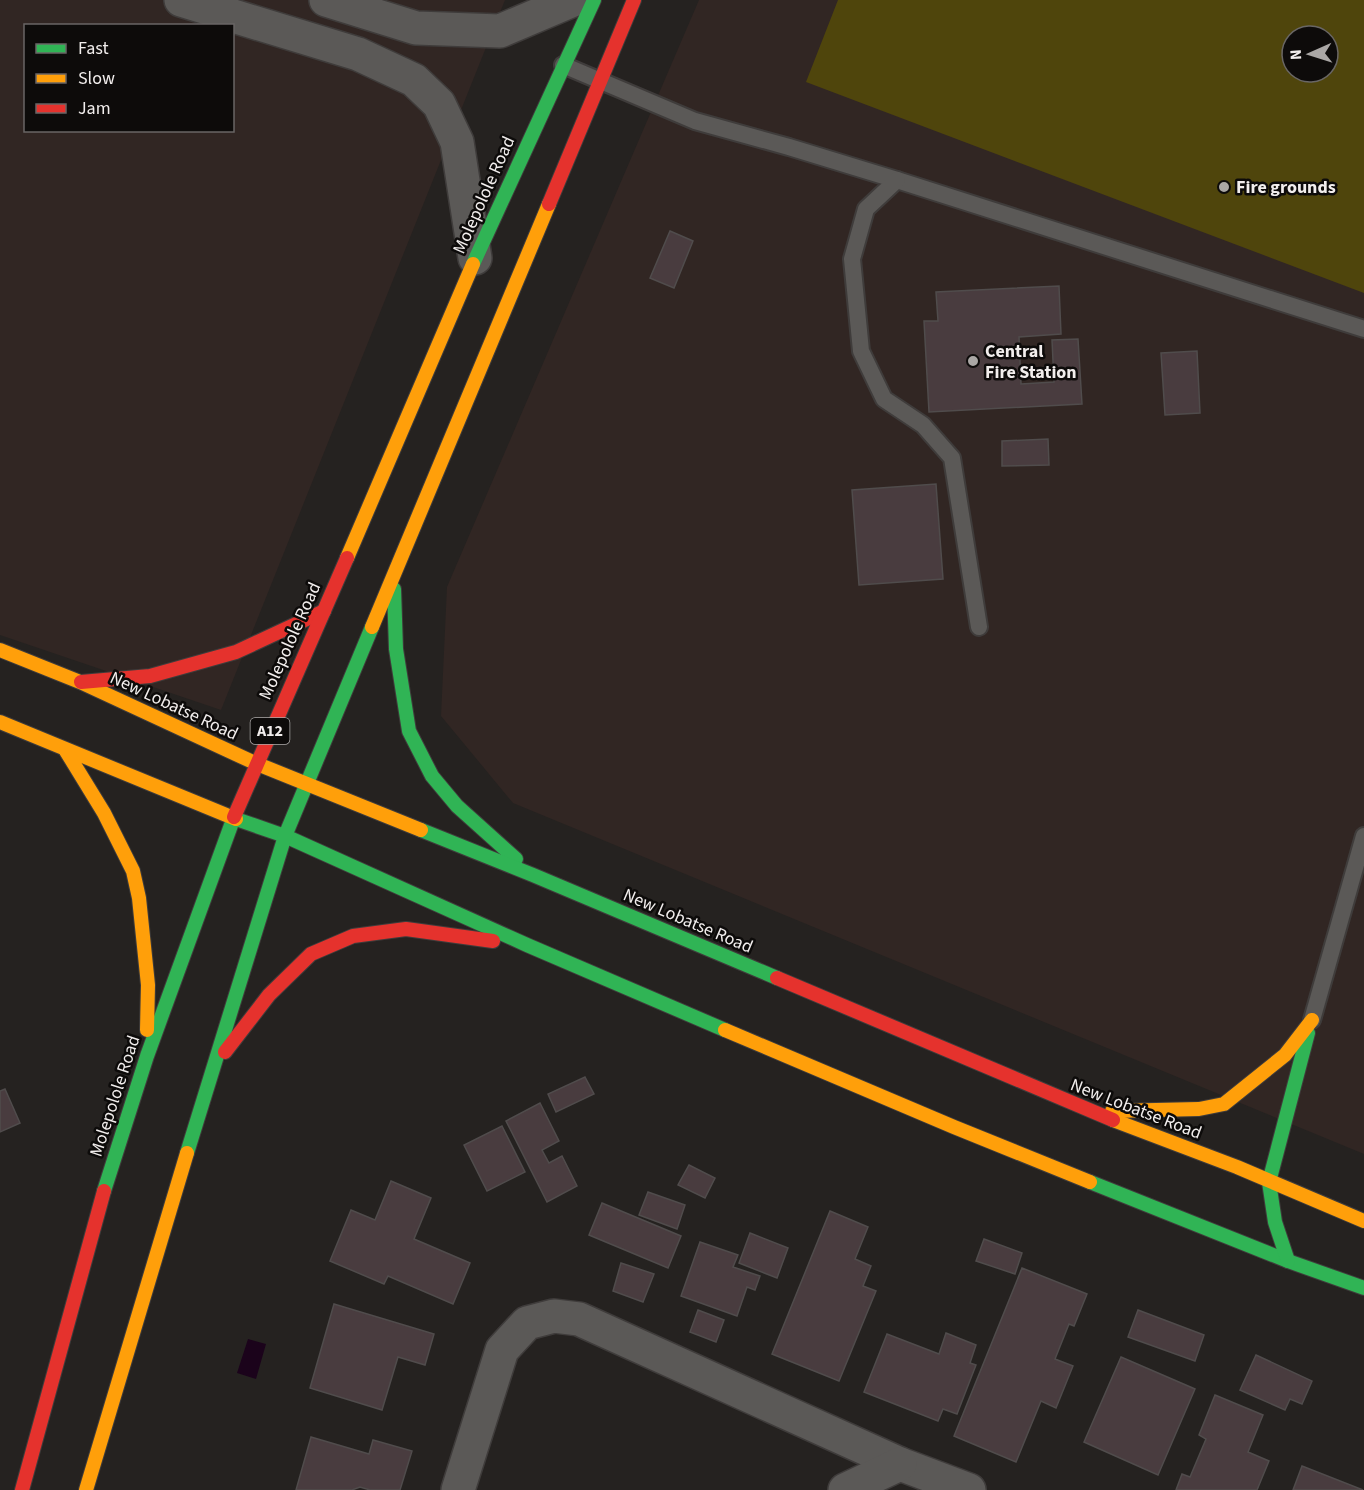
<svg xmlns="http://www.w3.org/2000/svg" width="1364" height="1490" viewBox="0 0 1364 1490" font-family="'Source Sans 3',sans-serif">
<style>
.built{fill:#312623;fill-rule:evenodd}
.green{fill:#4f450c;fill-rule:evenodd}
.water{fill:#1b031b}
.building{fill:#493c3f;stroke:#504c4c;stroke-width:1.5}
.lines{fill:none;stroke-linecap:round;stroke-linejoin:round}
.lane-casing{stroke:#3f3c3b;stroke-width:20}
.street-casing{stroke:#3f3c3b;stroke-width:36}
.fast-casing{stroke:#3f3c3b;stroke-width:16}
.slow-casing{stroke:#3f3c3b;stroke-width:16}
.jam-casing{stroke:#3f3c3b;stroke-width:16}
.lane{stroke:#5b5957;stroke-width:16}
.street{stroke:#5b5957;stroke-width:33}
.fast{stroke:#30b455;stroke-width:14}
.slow{stroke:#ff9f0a;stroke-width:14}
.jam{stroke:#e5322d;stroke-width:14}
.poi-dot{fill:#aaa7a5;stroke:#0d0b0a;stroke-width:2}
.labels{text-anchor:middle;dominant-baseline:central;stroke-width:5;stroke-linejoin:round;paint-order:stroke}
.shield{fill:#0d0b0a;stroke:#adaaa9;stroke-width:1.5}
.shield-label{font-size:16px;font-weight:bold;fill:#f2eeed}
.poi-label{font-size:18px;font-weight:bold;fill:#f2eeed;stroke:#0d0b0a;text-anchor:start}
.street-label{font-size:18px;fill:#f2eeed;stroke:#0d0b0a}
</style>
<rect width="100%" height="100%" fill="#252220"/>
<g class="built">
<path d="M 0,0 L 505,0 L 221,710 L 0,635 ZM 26,26 L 232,26 L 232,130 L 26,130 Z"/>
<path d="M 699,0 L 1364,0 L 1364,1154 L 513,803 L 441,716 L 447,587 ZM 1292,36 L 1328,36 L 1328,72 L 1292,72 Z"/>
</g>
<path class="green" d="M 838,0 L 1364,0 L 1364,293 L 806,82 ZM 1292,36 L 1328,36 L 1328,72 L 1292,72 Z"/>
<path class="water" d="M 248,1339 L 266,1344 L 256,1379 L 237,1373 Z"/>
<g class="building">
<path d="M 670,231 L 693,241 L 674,288 L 650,278 Z"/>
<path d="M 1059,286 L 1061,334 L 1019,337 L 1021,384 L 1054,382 L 1052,340 L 1078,339 L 1082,404 L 929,412 L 924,321 L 938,321 L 936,292 Z"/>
<path d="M 1197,351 L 1200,413 L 1165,415 L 1161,353 Z"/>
<path d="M 1048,439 L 1049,465 L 1002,466 L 1002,441 Z"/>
<path d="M 936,484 L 943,579 L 859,585 L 852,490 Z"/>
<path d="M 585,1077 L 594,1094 L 556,1112 L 548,1094 Z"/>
<path d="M 5,1089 L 20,1123 L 0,1132 L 0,1091 Z"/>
<path d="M 540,1103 L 559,1141 L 542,1150 L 549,1163 L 562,1156 L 577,1186 L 547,1202 L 506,1121 Z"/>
<path d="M 502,1126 L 525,1172 L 487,1191 L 464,1145 Z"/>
<path d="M 689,1165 L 715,1178 L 705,1198 L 678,1185 Z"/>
<path d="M 391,1181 L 431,1198 L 414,1239 L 470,1263 L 453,1304 L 388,1276 L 384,1284 L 330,1261 L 351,1210 L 375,1220 Z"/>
<path d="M 648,1192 L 685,1205 L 677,1229 L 639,1215 Z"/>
<path d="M 602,1203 L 681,1236 L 668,1268 L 589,1235 Z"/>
<path d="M 830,1211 L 868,1227 L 855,1259 L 871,1266 L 863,1286 L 876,1291 L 839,1381 L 772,1354 Z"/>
<path d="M 750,1233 L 788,1248 L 777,1278 L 739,1263 Z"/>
<path d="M 984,1239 L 1022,1253 L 1015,1274 L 976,1261 Z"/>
<path d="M 700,1242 L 738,1255 L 733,1267 L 760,1276 L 755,1290 L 747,1287 L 737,1316 L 681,1296 Z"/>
<path d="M 621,1263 L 654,1274 L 643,1302 L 613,1291 Z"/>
<path d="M 1022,1268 L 1087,1294 L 1074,1326 L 1069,1324 L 1055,1359 L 1073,1366 L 1056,1408 L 1041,1401 L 1016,1462 L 954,1436 Z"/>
<path d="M 334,1304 L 434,1334 L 425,1365 L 398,1357 L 382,1410 L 310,1388 Z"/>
<path d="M 698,1310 L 724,1320 L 716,1342 L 690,1332 Z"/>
<path d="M 1138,1310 L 1204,1335 L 1195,1361 L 1128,1337 Z"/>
<path d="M 946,1333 L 976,1345 L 970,1363 L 976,1365 L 957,1414 L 943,1409 L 938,1421 L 864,1392 L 887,1334 L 939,1354 Z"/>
<path d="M 1256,1355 L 1312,1381 L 1302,1404 L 1290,1399 L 1285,1410 L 1240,1390 Z"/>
<path d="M 1121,1357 L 1195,1389 L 1158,1475 L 1084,1442 Z"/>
<path d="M 1215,1395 L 1263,1415 L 1248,1452 L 1269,1461 L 1257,1490 L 1176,1490 L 1182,1474 L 1190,1477 L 1206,1439 L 1199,1435 Z"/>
<path d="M 311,1437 L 369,1454 L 373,1440 L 412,1451 L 400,1490 L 370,1490 L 360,1487 L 352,1490 L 296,1490 Z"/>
<path d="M 1302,1466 L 1363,1490 L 1293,1490 Z"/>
</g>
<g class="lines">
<g class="lane-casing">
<g id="lane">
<path d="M 563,65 L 695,121 L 789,147 L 897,180 L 1364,329"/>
<path d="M 897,180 L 866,209 L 852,259 L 861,351 L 884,399 L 923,425 L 952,458 L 979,627"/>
<path d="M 1312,1020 L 1364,836"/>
</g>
</g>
<g class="street-casing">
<g id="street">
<path d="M 181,0 L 358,54 L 414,80 L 439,104 L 457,142 L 475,258"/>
<path d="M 326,0 L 416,28 L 500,31 L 573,0"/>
<path d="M 458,1490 L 502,1350 L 527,1323 L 554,1316 L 579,1319 L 900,1464 L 969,1490"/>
<path d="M 845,1490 L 900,1464"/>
</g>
</g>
<g class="fast-casing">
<g id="fast">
<path d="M 473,264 L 594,0"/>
<path d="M 394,589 L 396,649 L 409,731 L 432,776 L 457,806 L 516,859"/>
<path d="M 236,819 L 285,836 L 527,945 L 725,1030"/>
<path d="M 421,830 L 533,875 L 777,978"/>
<path d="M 187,1153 L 285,836 L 372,627"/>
<path d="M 1090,1182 L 1288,1261 L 1364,1288"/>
<path d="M 104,1191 L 147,1056 L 234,817"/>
<path d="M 1288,1261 L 1275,1222 L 1269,1182 L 1308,1033"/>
</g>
</g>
<g class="slow-casing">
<g id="slow">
<path d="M 347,558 L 473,264"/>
<path d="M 372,627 L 549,204"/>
<path d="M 0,650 L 80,682 L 255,763 L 421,830"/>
<path d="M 0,722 L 236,819"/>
<path d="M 66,751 L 104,813 L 133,871 L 139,898 L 148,985 L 147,1030"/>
<path d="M 725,1030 L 954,1127 L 1090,1182"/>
<path d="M 1112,1111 L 1199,1109 L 1224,1104 L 1285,1055 L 1312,1020"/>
<path d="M 1113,1120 L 1237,1167 L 1364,1221"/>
<path d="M 86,1490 L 187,1153"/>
</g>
</g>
<g class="jam-casing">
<g id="jam">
<path d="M 549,204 L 634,0"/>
<path d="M 81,682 L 150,676 L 236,652 L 324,611"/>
<path d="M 234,817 L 347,558"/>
<path d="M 777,978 L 1113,1120"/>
<path d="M 225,1052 L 269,995 L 311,954 L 353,936 L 406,929 L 493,941"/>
<path d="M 22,1490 L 104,1191"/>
</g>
</g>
<use href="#lane" class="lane"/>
<use href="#street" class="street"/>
<use href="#fast" class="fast"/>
<use href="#slow" class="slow"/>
<use href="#jam" class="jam"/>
</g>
<g class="poi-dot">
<circle cx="1224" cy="187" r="6"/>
<circle cx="973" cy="361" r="6"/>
</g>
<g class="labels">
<rect class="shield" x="250.5" y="718" width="39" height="26" rx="4.5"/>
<g class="shield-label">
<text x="270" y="731">A12</text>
</g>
<g class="poi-label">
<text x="1236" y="187">Fire grounds</text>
<text x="985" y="351">Central<tspan x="985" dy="21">Fire Station</tspan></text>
</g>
<g class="street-label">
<text transform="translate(484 195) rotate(-66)">Molepolole Road</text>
<text transform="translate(290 641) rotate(-66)">Molepolole Road</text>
<text transform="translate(174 706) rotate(25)">New Lobatse Road</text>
<text transform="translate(688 921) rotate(23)">New Lobatse Road</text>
<text transform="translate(115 1096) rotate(-72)">Molepolole Road</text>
<text transform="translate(1136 1109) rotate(21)">New Lobatse Road</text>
</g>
</g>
<rect x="24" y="24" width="210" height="108" fill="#0d0b0a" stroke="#696665" stroke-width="1.5"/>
<rect x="36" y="44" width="30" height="9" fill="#30b455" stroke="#696665" stroke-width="1.5"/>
<text x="78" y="54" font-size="18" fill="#f2eeed">Fast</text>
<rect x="36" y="74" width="30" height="9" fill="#ff9f0a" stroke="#696665" stroke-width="1.5"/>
<text x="78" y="84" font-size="18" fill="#f2eeed">Slow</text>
<rect x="36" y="104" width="30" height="9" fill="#e5322d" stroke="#696665" stroke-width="1.5"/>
<text x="78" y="114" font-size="18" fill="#f2eeed">Jam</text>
<g transform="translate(1310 54) rotate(267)"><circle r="28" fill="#0d0b0a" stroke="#696665" stroke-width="1.5"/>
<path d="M0-4.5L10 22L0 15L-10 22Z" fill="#aaa7a5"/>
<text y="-9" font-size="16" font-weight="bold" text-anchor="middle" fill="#f2eeed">N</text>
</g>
</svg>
